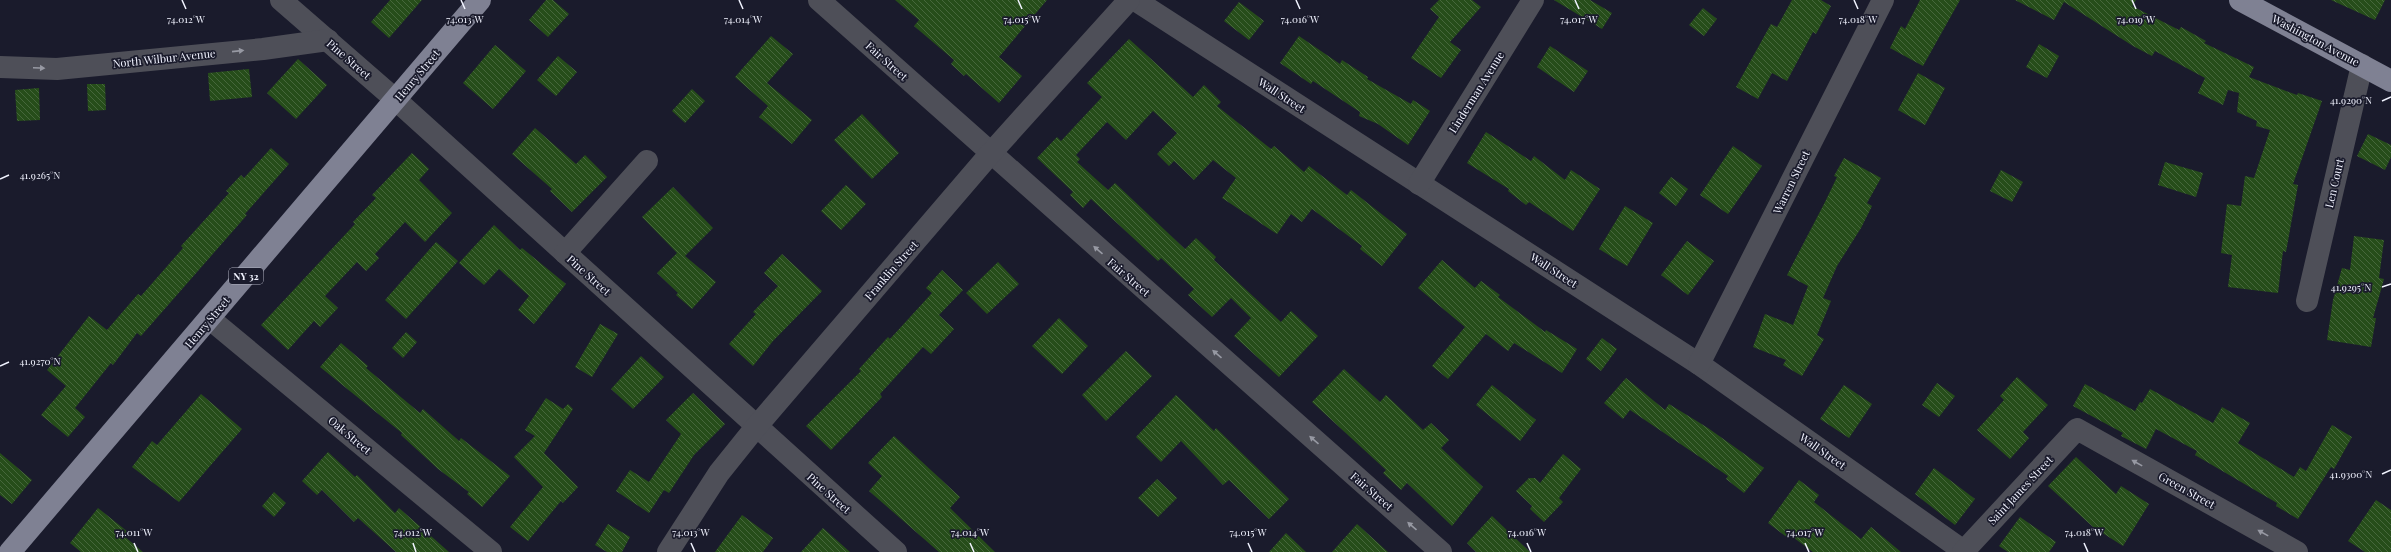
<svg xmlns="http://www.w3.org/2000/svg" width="2391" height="552" viewBox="0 0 2391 552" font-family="'Playfair Display',serif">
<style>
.building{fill:url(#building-back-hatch)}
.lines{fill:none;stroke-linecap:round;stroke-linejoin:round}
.minor{stroke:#4e4f58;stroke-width:22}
.major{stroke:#7f8193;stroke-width:22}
.oneway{fill:#9799a3}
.ticks{fill:none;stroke:#f1f3ff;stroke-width:1.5}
.labels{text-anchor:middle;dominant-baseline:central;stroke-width:3.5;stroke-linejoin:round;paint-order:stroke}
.shield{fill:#1a1b2c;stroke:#b0b2c0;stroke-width:1}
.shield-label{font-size:10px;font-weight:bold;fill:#f1f3ff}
.street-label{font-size:11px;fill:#f1f3ff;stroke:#1a1b2c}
.ticks-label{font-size:10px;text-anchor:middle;fill:#f1f3ff;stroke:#1a1b2c;stroke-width:3.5;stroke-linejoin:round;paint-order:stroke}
</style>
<defs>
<pattern id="building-back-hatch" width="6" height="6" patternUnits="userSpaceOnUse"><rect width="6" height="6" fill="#264d1a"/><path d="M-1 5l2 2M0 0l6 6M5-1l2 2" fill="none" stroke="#46673c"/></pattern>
</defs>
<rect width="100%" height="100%" fill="#1a1b2c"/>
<g class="building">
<path d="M 390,0 L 422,0 L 389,38 L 371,22 Z"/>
<path d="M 546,0 L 553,0 L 569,14 L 548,37 L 529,20 Z"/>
<path d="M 895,0 L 1047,0 L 999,57 L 1022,76 L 999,103 L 966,74 L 964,76 L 951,64 L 954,60 L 914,26 L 919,20 Z"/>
<path d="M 1439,0 L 1472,0 L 1481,7 L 1450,42 L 1461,50 L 1441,78 L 1411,58 L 1439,17 L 1430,9 Z"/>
<path d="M 1554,0 L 1590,0 L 1612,13 L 1602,29 Z"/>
<path d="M 1792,0 L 1821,0 L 1831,6 L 1816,34 L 1813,32 L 1787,81 L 1772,73 L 1758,99 L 1736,87 L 1771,24 L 1777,27 Z"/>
<path d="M 1920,0 L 1960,0 L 1923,66 L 1890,48 L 1901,26 L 1905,29 Z"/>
<path d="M 2015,0 L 2136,0 L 2132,6 L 2179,30 L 2181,27 L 2206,41 L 2204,43 L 2254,67 L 2249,77 L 2297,95 L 2298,93 L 2322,101 L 2293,184 L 2298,185 L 2286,252 L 2283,251 L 2278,293 L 2228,287 L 2232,255 L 2221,253 L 2227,204 L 2241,206 L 2245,176 L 2254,178 L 2270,130 L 2256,126 L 2257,121 L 2237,112 L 2239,93 L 2228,90 L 2223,105 L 2198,93 L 2205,78 L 2155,51 L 2152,56 L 2133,46 L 2064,2 L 2054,20 Z"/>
<path d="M 2331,0 L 2385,0 L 2375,20 Z"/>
<path d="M 1239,2 L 1264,21 L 1249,40 L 1224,21 Z"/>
<path d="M 1703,8 L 1717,19 L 1704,36 L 1689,25 Z"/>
<path d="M 771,36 L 793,54 L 767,83 L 812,120 L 792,144 L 759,117 L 768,106 L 735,77 Z"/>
<path d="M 1299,36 L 1340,64 L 1342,60 L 1368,77 L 1367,79 L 1411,104 L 1413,100 L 1430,111 L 1408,145 L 1378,124 L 1359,116 L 1360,112 L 1313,81 L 1311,84 L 1280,63 Z"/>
<path d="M 1129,39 L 1193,97 L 1204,85 L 1221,102 L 1217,106 L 1271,149 L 1274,146 L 1304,172 L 1309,166 L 1347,195 L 1351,190 L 1407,234 L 1382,266 L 1360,249 L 1362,246 L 1312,209 L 1302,222 L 1291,214 L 1277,234 L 1222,198 L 1236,178 L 1213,160 L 1194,180 L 1174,161 L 1169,166 L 1157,154 L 1177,133 L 1153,111 L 1126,140 L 1107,122 L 1076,155 L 1080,159 L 1077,162 L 1108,190 L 1115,183 L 1185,249 L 1196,238 L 1216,257 L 1214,260 L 1281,322 L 1291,311 L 1318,336 L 1279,377 L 1234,336 L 1251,318 L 1231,298 L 1212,317 L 1188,295 L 1194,289 L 1161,258 L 1158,261 L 1091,199 L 1083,208 L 1070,195 L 1073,192 L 1037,158 L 1057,137 L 1061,141 L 1102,97 L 1087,83 Z"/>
<path d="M 2039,44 L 2059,56 L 2047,78 L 2026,67 Z"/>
<path d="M 495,45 L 526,71 L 493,109 L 463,83 Z"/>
<path d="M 1550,46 L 1588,71 L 1574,92 L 1537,67 Z"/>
<path d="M 558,56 L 577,72 L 556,96 L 537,80 Z"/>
<path d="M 298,59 L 327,85 L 296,119 L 267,93 Z"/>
<path d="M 249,69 L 252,97 L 210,101 L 208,73 Z"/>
<path d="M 1918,73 L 1945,88 L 1925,125 L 1898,110 Z"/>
<path d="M 87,84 L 105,84 L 106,110 L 88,111 Z"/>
<path d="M 39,88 L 40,120 L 17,121 L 15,90 Z"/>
<path d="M 692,89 L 705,101 L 685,123 L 672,111 Z"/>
<path d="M 862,114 L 899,153 L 872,179 L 834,140 Z"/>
<path d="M 535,128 L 576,164 L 585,155 L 607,177 L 572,212 L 550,191 L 552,189 L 512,154 Z"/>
<path d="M 1486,132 L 1531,161 L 1534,156 L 1565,180 L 1571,170 L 1600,189 L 1573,231 L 1529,202 L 1526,205 L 1508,191 L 1509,189 L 1467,163 Z"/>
<path d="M 2368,134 L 2391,145 L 2391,157 L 2385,170 L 2357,156 Z"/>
<path d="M 1733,146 L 1762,166 L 1728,214 L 1700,195 Z"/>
<path d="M 271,148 L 289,164 L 245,214 L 247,215 L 141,336 L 137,333 L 113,365 L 111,363 L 75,408 L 85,417 L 68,437 L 41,415 L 66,386 L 47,370 L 89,316 L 107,330 L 138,294 L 141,296 L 183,248 L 181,246 L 229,193 L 226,191 L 241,175 L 244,178 Z"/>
<path d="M 412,153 L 429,169 L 419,180 L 452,213 L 425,242 L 405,222 L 375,254 L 379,258 L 366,271 L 357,262 L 325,296 L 338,308 L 320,327 L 314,321 L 288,350 L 261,325 L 355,224 L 353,222 L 376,198 L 372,195 Z"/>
<path d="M 1844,158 L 1881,178 L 1867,203 L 1872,206 L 1861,228 L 1837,266 L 1823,298 L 1831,301 L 1817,335 L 1824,339 L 1802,376 L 1783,365 L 1786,360 L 1753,347 L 1765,314 L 1793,325 L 1808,286 L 1787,275 L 1825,202 L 1837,177 L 1834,176 Z"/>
<path d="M 2165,162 L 2203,173 L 2196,197 L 2158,185 Z"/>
<path d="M 2001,170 L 2023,182 L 2012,202 L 1990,191 Z"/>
<path d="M 1671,177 L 1688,189 L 1676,206 L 1659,193 Z"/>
<path d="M 846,185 L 866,204 L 841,230 L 821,211 Z"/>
<path d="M 673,187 L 713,228 L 685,256 L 716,282 L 692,309 L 676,295 L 678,293 L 657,273 L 677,253 L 642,217 Z"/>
<path d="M 1625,206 L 1653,223 L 1627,266 L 1599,249 Z"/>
<path d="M 494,225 L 520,250 L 522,248 L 566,284 L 534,324 L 518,310 L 529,296 L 499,269 L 484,285 L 459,263 Z"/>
<path d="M 2354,236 L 2384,240 L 2379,278 L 2384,279 L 2373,318 L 2376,318 L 2371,347 L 2327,340 L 2333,300 L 2342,268 L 2350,270 Z"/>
<path d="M 1687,241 L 1714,261 L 1688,295 L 1661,275 Z"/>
<path d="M 436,242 L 458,261 L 406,319 L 385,300 Z"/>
<path d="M 782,254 L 822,291 L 773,341 L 753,366 L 729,344 L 756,314 L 753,312 L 778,286 L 764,273 Z"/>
<path d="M 1442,260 L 1475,288 L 1481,281 L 1500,295 L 1498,297 L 1545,332 L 1546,330 L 1577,349 L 1562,373 L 1514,343 L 1508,351 L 1486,334 L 1448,379 L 1432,366 L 1465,327 L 1418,288 Z"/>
<path d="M 998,262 L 1019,284 L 987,314 L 966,293 Z"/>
<path d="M 942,270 L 963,290 L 939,315 L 954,329 L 931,354 L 923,347 L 880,394 L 882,397 L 831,450 L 806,426 L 861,371 L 859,369 L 888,337 L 890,339 L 932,293 L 926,288 Z"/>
<path d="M 1059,318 L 1088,346 L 1062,374 L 1032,346 Z"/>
<path d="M 600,324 L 618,334 L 592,377 L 575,367 Z"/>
<path d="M 406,332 L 417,342 L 403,358 L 392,348 Z"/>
<path d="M 1602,338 L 1617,349 L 1601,371 L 1586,359 Z"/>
<path d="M 341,343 L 368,366 L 366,368 L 420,413 L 423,409 L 459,441 L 461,438 L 510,476 L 482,507 L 467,494 L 469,492 L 438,469 L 401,435 L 402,433 L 320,367 Z"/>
<path d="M 1126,351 L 1152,376 L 1106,421 L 1082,395 Z"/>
<path d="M 641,356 L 664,377 L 633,409 L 611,389 Z"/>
<path d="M 1344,369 L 1380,402 L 1386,395 L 1423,430 L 1431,423 L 1449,440 L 1441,448 L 1483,487 L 1452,526 L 1407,483 L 1401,490 L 1383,473 L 1386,470 L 1312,402 Z"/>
<path d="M 2017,377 L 2048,405 L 2023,432 L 2029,438 L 2010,459 L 1977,430 L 2004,400 L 2000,396 Z"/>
<path d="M 1626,378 L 1665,410 L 1669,404 L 1708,428 L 1764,468 L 1744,493 L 1726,479 L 1728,476 L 1630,410 L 1623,419 L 1604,403 Z"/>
<path d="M 1937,383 L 1955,396 L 1939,417 L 1922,405 Z"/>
<path d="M 2085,384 L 2135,411 L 2140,402 L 2142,403 L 2150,389 L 2213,423 L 2222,407 L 2250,423 L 2238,443 L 2294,477 L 2300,467 L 2306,471 L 2332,425 L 2352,437 L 2334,469 L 2331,467 L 2298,519 L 2276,506 L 2277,503 L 2195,455 L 2197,451 L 2156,429 L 2146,449 L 2121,436 L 2123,433 L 2073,406 Z"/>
<path d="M 1492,385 L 1536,420 L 1520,441 L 1476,405 Z"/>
<path d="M 1844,385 L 1872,404 L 1849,438 L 1820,419 Z"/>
<path d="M 693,393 L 725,424 L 694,455 L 669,493 L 664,490 L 649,513 L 616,491 L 630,470 L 649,482 L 681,434 L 666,420 Z"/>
<path d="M 201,394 L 242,429 L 179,502 L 132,467 L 152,441 L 157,445 Z"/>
<path d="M 1176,395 L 1214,431 L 1216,428 L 1289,499 L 1269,519 L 1229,480 L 1223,485 L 1181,441 L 1161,462 L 1136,437 Z"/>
<path d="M 546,398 L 563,409 L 568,404 L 573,409 L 544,453 L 578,487 L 563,503 L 561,501 L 528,541 L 510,527 L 543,487 L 514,457 L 535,436 L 525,430 Z"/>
<path d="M 894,436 L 960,497 L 950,508 L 995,552 L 939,552 L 869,491 L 882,476 L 868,463 Z"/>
<path d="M 328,452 L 355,477 L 357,475 L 395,513 L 399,508 L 449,552 L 396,552 L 358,518 L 354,522 L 322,490 L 317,495 L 302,481 Z"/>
<path d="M 0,453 L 32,480 L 12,504 L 0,495 Z"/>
<path d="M 1563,454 L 1581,469 L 1559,498 L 1563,502 L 1544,522 L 1530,509 L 1532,506 L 1516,491 L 1529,478 L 1535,478 L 1540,483 Z"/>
<path d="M 2076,457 L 2116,494 L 2121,486 L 2149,504 L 2123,546 L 2093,527 L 2048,486 Z"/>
<path d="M 1934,468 L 1975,499 L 1955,525 L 1915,494 Z"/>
<path d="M 1157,479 L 1177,498 L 1158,517 L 1138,498 Z"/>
<path d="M 1799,480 L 1819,495 L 1814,502 L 1861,539 L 1871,527 L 1901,552 L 1813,552 L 1790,535 L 1788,538 L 1768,523 Z"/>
<path d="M 274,492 L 286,503 L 274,517 L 262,506 Z"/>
<path d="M 2376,500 L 2391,510 L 2391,552 L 2365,552 L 2348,541 Z"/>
<path d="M 98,508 L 128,532 L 124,536 L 143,552 L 81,552 L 70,543 Z"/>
<path d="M 742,515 L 773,538 L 763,552 L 715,552 Z"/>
<path d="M 1492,516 L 1530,552 L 1476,552 L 1467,543 Z"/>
<path d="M 2020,517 L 2056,542 L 2049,552 L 2008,552 L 1999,546 Z"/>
<path d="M 608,524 L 630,537 L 622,552 L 607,552 L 595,545 Z"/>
<path d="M 1357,524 L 1388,552 L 1332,552 Z"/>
<path d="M 823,528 L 850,552 L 801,552 Z"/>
<path d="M 1286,533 L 1306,552 L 1269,552 Z"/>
</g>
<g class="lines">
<g class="minor">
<path d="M 281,0 L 396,100 L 896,552"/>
<path d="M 819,0 L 1441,552"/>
<path d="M 1135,0 L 1699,364 L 1965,552"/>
<path d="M 0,67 L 57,69 L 263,49 L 328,40"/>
<path d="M 1419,184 L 1533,0"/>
<path d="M 565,253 L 647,161"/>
<path d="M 2307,301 L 2362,65"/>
<path d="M 210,319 L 491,552"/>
<path d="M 1699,364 L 1883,0"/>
<path d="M 668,552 L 719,473 L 756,427 L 990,154 L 1129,0"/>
<path d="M 1963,552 L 2077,429 L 2297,552"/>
</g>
<g class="major">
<path d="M 2240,0 L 2391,81"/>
<path d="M 10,552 L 480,0"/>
</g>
</g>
<defs><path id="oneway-solid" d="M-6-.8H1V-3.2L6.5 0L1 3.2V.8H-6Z"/></defs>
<g class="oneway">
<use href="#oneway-solid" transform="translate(238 51) rotate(-6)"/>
<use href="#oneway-solid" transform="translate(39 68) rotate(2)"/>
<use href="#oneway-solid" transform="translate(1098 250) rotate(-139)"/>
<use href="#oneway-solid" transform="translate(1217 354) rotate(-139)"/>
<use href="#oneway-solid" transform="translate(1314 440) rotate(-139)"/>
<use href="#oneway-solid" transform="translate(2137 463) rotate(-151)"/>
<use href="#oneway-solid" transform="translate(1412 526) rotate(-139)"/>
<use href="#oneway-solid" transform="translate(2263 533) rotate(-151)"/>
</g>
<path class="ticks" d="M 182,0 L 186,9M 461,0 L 465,9M 739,0 L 743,9M 1018,0 L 1022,9M 1296,0 L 1300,9M 1575,0 L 1579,9M 1854,0 L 1858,9M 2132,0 L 2136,9M 2382,101 L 2391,97M 0,179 L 9,175M 2382,287 L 2391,284M 0,366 L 9,362M 2382,474 L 2391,470M 134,543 L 138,552M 413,543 L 416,552M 691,543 L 695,552M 970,543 L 974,552M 1248,543 L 1252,552M 1527,543 L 1531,552M 1805,543 L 1809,552M 2084,543 L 2088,552"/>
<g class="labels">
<rect class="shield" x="229" y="268" width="34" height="16" rx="3"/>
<g class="shield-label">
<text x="246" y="276">NY 32</text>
</g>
<g class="street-label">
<text transform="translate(2316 40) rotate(28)">Washington Avenue</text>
<text transform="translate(164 58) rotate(-6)">North Wilbur Avenue</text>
<text transform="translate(349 59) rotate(41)">Pine Street</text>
<text transform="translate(887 61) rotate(42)">Fair Street</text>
<text transform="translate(417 75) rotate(-50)">Henry Street</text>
<text transform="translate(1476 92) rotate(-58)">Linderman Avenue</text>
<text transform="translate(1282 95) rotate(33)">Wall Street</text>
<text transform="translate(1791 182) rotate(-64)">Warren Street</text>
<text transform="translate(2334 183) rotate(-77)">Len Court</text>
<text transform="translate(891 270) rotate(-49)">Franklin Street</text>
<text transform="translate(1554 270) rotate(33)">Wall Street</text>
<text transform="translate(589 275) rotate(42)">Pine Street</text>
<text transform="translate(1129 277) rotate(41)">Fair Street</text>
<text transform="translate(207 322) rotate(-50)">Henry Street</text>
<text transform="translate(350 435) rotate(40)">Oak Street</text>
<text transform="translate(1823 451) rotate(35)">Wall Street</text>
<text transform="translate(2020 490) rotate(-47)">Saint James Street</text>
<text transform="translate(2187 490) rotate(29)">Green Street</text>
<text transform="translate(1372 491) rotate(41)">Fair Street</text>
<text transform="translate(829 493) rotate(42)">Pine Street</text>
</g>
</g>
<g class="ticks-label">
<text x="743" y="23">74.014°W</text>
<text x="1300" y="23">74.016°W</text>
<text x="1579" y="23">74.017°W</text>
<text x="186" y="23">74.012°W</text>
<text x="465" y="23">74.013°W</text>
<text x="1022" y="23">74.015°W</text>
<text x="1858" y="23">74.018°W</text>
<text x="2136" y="23">74.019°W</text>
<text x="2351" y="104">41.9290°N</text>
<text x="40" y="179">41.9265°N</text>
<text x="2351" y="291">41.9295°N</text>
<text x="40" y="365">41.9270°N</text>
<text x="2351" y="478">41.9300°N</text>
<text x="134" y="536">74.011°W</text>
<text x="413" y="536">74.012°W</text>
<text x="691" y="536">74.013°W</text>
<text x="970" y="536">74.014°W</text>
<text x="1248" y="536">74.015°W</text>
<text x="1527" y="536">74.016°W</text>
<text x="1805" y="536">74.017°W</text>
<text x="2084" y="536">74.018°W</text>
</g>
</svg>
